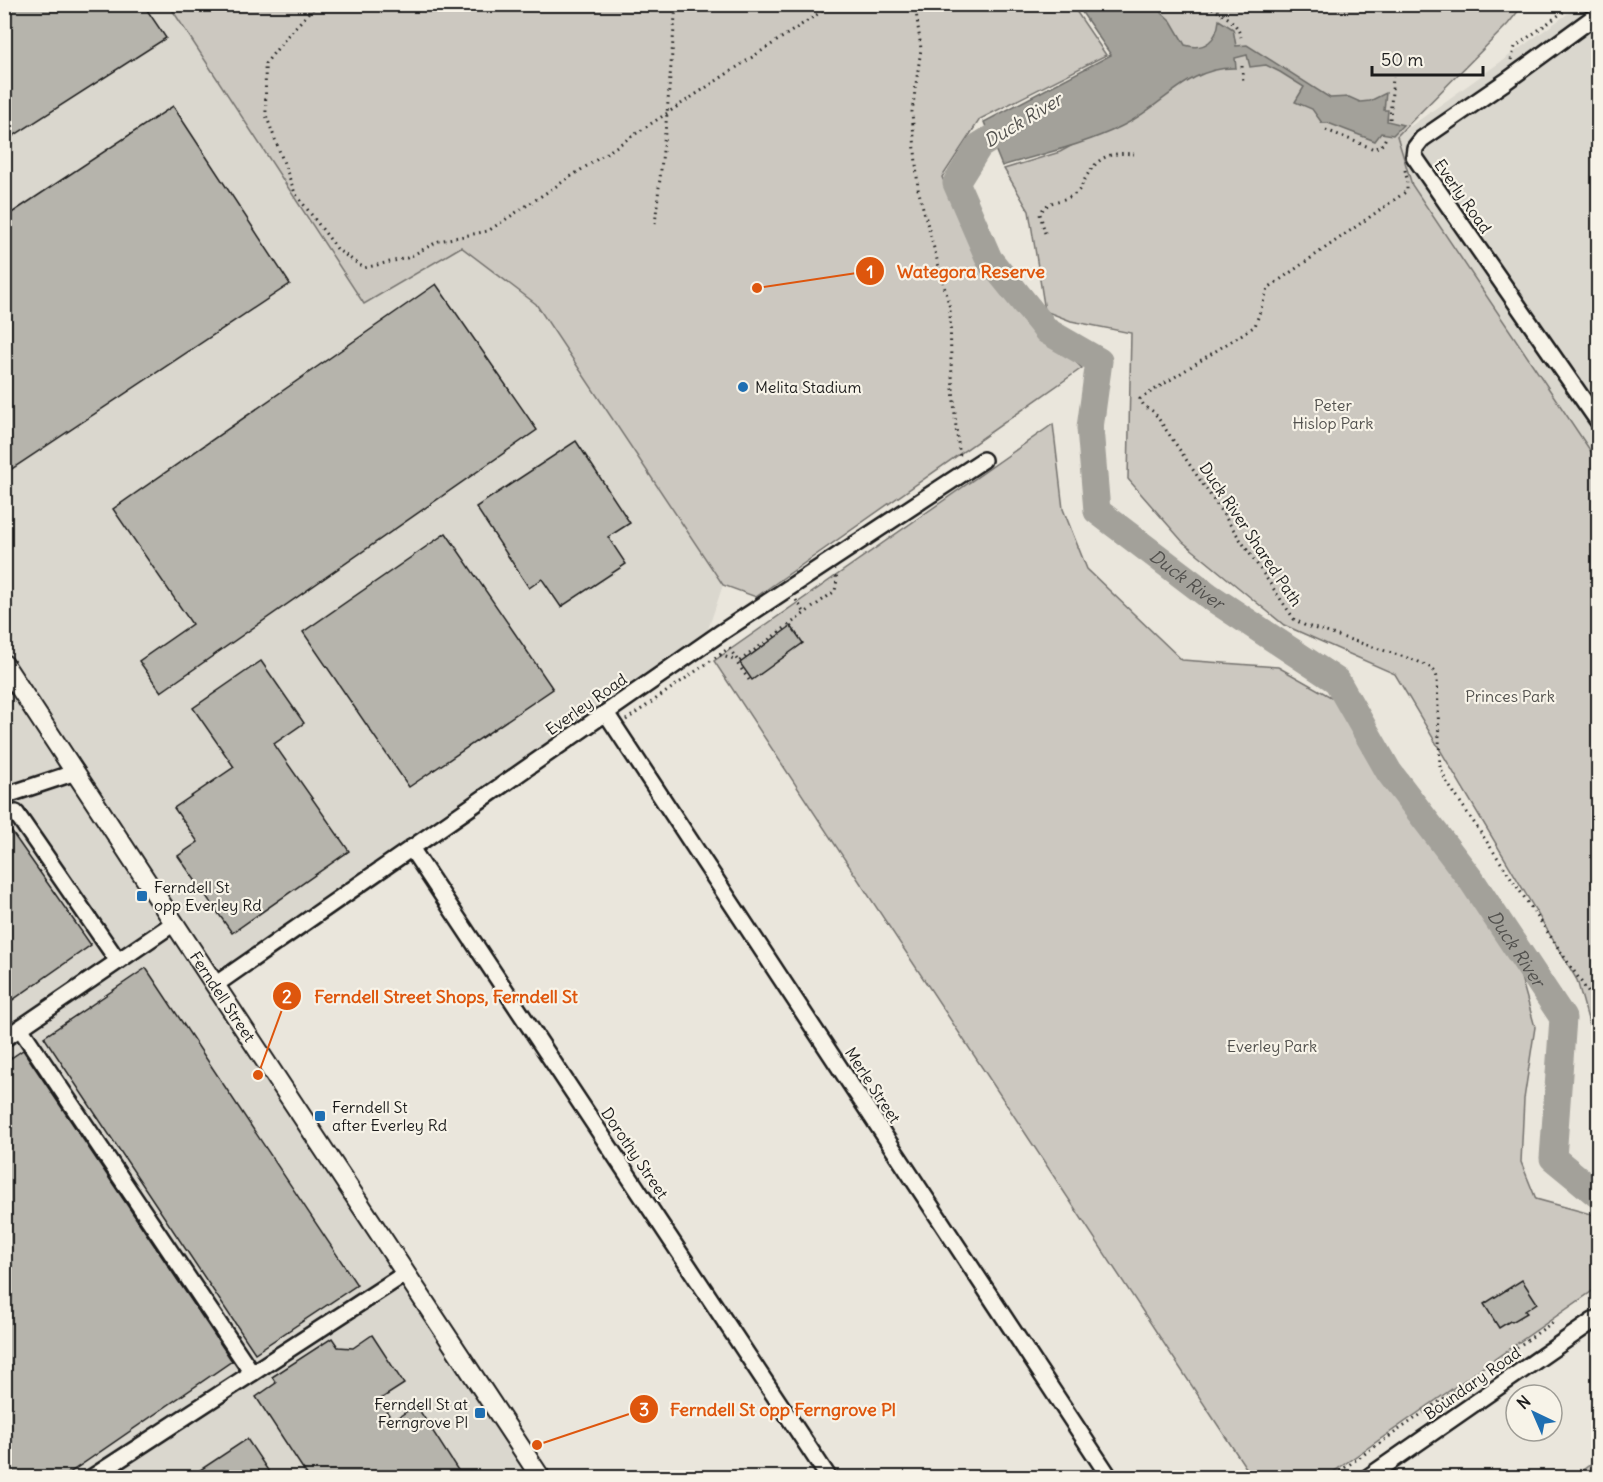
<svg xmlns="http://www.w3.org/2000/svg" width="1603" height="1482" viewBox="0 0 1603 1482" font-family="Delius,sans-serif">
<style>
.built{fill:#dad7ce}
.green{fill:#ccc8c0;stroke:#74726e;stroke-width:1.5}
.water{fill:#a3a19a;stroke:#6d6c68;stroke-width:1.5}
.lines{fill:none;stroke-linecap:round;stroke-linejoin:round}
.river{stroke:#a3a19a;stroke-width:27}
.building{fill:#b6b4ac;stroke:#1c1c1c;stroke-width:1.5}
.minor-casing{stroke:#1c1c1c;stroke-width:20}
.major-casing{stroke:#1c1c1c;stroke-width:22}
.path{stroke:#1c1c1c;stroke-width:3;stroke-dasharray:1.5 4.5;stroke-linecap:butt}
.minor{stroke:#f7f3e8;stroke-width:15}
.major{stroke:#f7f3e8;stroke-width:18}
.poi-dot{fill:#1f6fb2;stroke:#f7f3e8;stroke-width:2}
.labels{text-anchor:middle;dominant-baseline:central;stroke-width:4.5;stroke-linejoin:round;paint-order:stroke}
.street-label{font-size:16px;fill:#1c1c1c;stroke:#f7f3e8}
.poi-label{font-size:16px;fill:#1c1c1c;stroke:#f7f3e8;text-anchor:start}
.park-label{font-size:16px;fill:#51504d;stroke:#f7f3e8}
.water-label{font-size:18px;font-style:italic;fill:#52514e;stroke:#f7f3e8}
.leader{fill:none;stroke:#de560d;stroke-width:2}
.callout-dot{fill:#de560d;stroke:#f7f3e8;stroke-width:2}
.mark-label{font-size:18px;text-anchor:middle;font-weight:bold;fill:#fff}
.callout-label{font-size:18px;text-anchor:middle;font-weight:bold;fill:#de560d;stroke:#f7f3e8;stroke-width:4.5;stroke-linejoin:round;paint-order:stroke}
</style>
<rect width="100%" height="100%" fill="#eae6dc"/>
<filter id="ink" filterUnits="userSpaceOnUse"><feTurbulence type="fractalNoise" baseFrequency=".0167" numOctaves="2"/><feDisplacementMap in="SourceGraphic" scale="12" xChannelSelector="R" yChannelSelector="G"/><feConvolveMatrix kernelMatrix="1 2 1 2 8 2 1 2 1" color-interpolation-filters="sRGB"/></filter>
<g filter="url(#ink)">
<g class="built">
<path d="M 5,5 L 169,5 L 364,304 L 461,247 L 536,304 L 723,585 L 702,647 L 215,985 L 541,1477 L 5,1478 Z"/>
<path d="M 1580,5 L 1598,5 L 1598,462 L 1412,185 L 1397,136 Z"/>
</g>
<g class="green">
<path d="M 169,5 L 1072,5 L 1106,55 L 980,119 L 942,177 L 982,272 L 1082,368 L 756,597 L 723,585 L 536,304 L 461,247 L 364,304 Z"/>
<path d="M 1131,5 L 1523,5 L 1508,24 L 1397,136 L 1412,185 L 1598,462 L 1598,1055 L 1577,980 L 1395,674 L 1284,625 L 1183,542 L 1128,479 L 1131,333 L 1071,321 L 1045,311 L 1029,211 L 1004,169 L 1060,152 L 1140,108 Z"/>
<path d="M 1053,424 L 1063,509 L 1087,569 L 1182,660 L 1278,667 L 1370,719 L 1402,797 L 1465,865 L 1459,873 L 1504,917 L 1535,1027 L 1524,1099 L 1521,1162 L 1536,1199 L 1598,1216 L 1598,1287 L 1326,1477 L 1252,1477 L 714,661 Z"/>
<path d="M 1598,1459 L 1598,1477 L 1573,1477 Z"/>
</g>
<path class="water" d="M 1153,5 L 1171,21 L 1185,45 C 1205,51 1217,40 1219,20 L 1233,29 L 1236,46 L 1247,45 L 1330,98 L 1349,97 L 1360,102 L 1370,101 L 1386,93 L 1384,110 L 1388,110 L 1387,121 L 1403,125 L 1393,135 L 1381,133 L 1375,141 L 1328,123 L 1322,123 L 1312,109 L 1295,102 L 1304,87 L 1280,72 L 1266,65 L 1250,67 L 1247,55 L 1235,58 L 1236,68 C 1187,66 1162,108 1120,127 C 1083,145 1041,154 1002,166 L 984,122 L 1111,55 L 1077,5 Z"/>
<g class="lines">
<path class="river" id="s1" d="M 1021,120 L 979,146 L 956,183 L 989,259 L 1047,331 L 1099,361 L 1090,428 L 1097,511 L 1209,596 L 1337,681 L 1389,772 L 1472,881 L 1563,1018 L 1553,1158 L 1598,1195"/>
</g>
<g class="building">
<path d="M 4,4 L 143,4 L 166,38 L 4,142 Z"/>
<path d="M 173,106 L 290,284 L 4,474 L 4,218 Z"/>
<path d="M 436,284 L 537,430 L 161,692 L 139,661 L 192,624 L 113,509 Z"/>
<path d="M 576,441 L 630,523 L 608,537 L 626,564 L 561,607 L 542,579 L 529,588 L 476,507 Z"/>
<path d="M 446,533 L 553,689 L 409,787 L 303,632 Z"/>
<path d="M 791,626 L 803,643 L 752,680 L 740,663 Z"/>
<path d="M 261,661 L 304,723 L 274,744 L 349,851 L 232,933 L 178,856 L 198,842 L 174,808 L 234,767 L 193,708 Z"/>
<path d="M 4,821 L 91,945 L 4,1006 Z"/>
<path d="M 146,968 L 357,1285 L 255,1353 L 44,1037 Z"/>
<path d="M 23,1050 L 232,1361 L 62,1478 L 4,1478 L 4,1063 Z"/>
<path d="M 1522,1280 L 1537,1303 L 1525,1311 L 1527,1313 L 1512,1322 L 1510,1321 L 1499,1328 L 1484,1304 Z"/>
<path d="M 372,1335 L 404,1384 L 379,1400 L 393,1421 L 416,1405 L 463,1478 L 309,1478 L 256,1397 L 276,1383 L 272,1377 L 332,1338 L 338,1347 L 353,1348 Z"/>
<path d="M 247,1439 L 273,1478 L 188,1478 Z"/>
</g>
<g class="lines">
<g class="minor-casing">
<g id="minor">
<path d="M 1598,14 L 1505,82 L 1422,139 L 1415,148 L 1414,156 L 1598,421"/>
<path d="M 606,713 L 1110,1478"/>
<path d="M 4,796 L 76,772"/>
<path d="M 16,813 L 118,961"/>
<path d="M 411,848 L 829,1478"/>
<path d="M 215,985 L 722,632 L 983,460"/>
<path d="M 20,1028 L 252,1373"/>
<path d="M 4,1039 L 174,923"/>
<path d="M 91,1478 L 406,1273"/>
<path d="M 1367,1478 L 1593,1321 L 1598,1318"/>
</g>
</g>
<g class="major-casing">
<g id="major">
<path id="s2" d="M 4,664 L 215,985 L 541,1478"/>
</g>
</g>
<g class="path">
<path d="M 317,4 L 289,34 L 265,64 L 266,115 L 295,193 L 338,250 L 364,268 L 407,258 L 439,241 L 488,231 L 833,4"/>
<path d="M 915,4 L 921,49 L 912,112 L 918,189 L 950,308 L 951,362 L 956,428 L 960,457"/>
<path d="M 1207,4 C 1223,16 1235,18 1241,37"/>
<path d="M 1511,60 L 1515,47 L 1574,4"/>
<path d="M 1242,66 L 1243,83"/>
<path d="M 1390,119 L 1393,77"/>
<path d="M 1326,130 L 1374,149 L 1383,144 L 1387,135"/>
<path d="M 1405,170 L 1407,179 L 1407,191 L 1268,288 L 1255,326 L 1140,399 L 1144,406 L 1154,412 L 1294,619 L 1304,625 L 1417,661 C 1426,666 1435,667 1437,678 L 1440,767 L 1446,781 L 1598,1007"/>
<path d="M 655,224 L 667,114 L 676,4"/>
<path d="M 1045,233 L 1040,214 C 1048,198 1064,203 1076,193 C 1081,189 1083,182 1086,177 C 1099,156 1110,152 1134,154"/>
<path d="M 796,600 L 805,613"/>
<path d="M 720,655 L 737,661"/>
<path d="M 749,680 L 737,663 L 835,591 L 837,580 L 836,573"/>
<path d="M 626,720 L 729,648 L 738,661"/>
<path d="M 1330,1478 L 1556,1320"/>
</g>
<use href="#minor" class="minor"/>
<use href="#major" class="major"/>
</g>
</g>
<g class="poi-dot">
<circle cx="743" cy="387" r="6"/>
<rect x="136" y="890" width="12" height="12" rx="3"/>
<rect x="314" y="1110" width="12" height="12" rx="3"/>
<rect x="474" y="1407" width="12" height="12" rx="3"/>
</g>
<g class="labels">
<g class="street-label">
<text transform="translate(1463 196) rotate(55)">Everly Road</text>
<text transform="translate(1251 534) rotate(56)">Duck River Shared Path</text>
<text transform="translate(586 704) rotate(-35)">Everley Road</text>
<text stroke="none"><textPath href="#s2" startOffset="398">Ferndell Street</textPath></text>
<text transform="translate(873 1085) rotate(57)">Merle Street</text>
<text transform="translate(635 1153) rotate(56)">Dorothy Street</text>
<text transform="translate(1472 1383) rotate(-35)">Boundary Road</text>
</g>
<g class="poi-label">
<text x="755" y="387">Melita Stadium</text>
<text x="154" y="887">Ferndell St<tspan x="154" dy="18">opp Everley Rd</tspan></text>
<text x="332" y="1107">Ferndell St<tspan x="332" dy="18">after Everley Rd</tspan></text>
<text x="468" y="1404" text-anchor="end">Ferndell St at<tspan x="468" dy="18">Ferngrove Pl</tspan></text>
</g>
<g class="park-label">
<text x="1333" y="405">Peter<tspan x="1333" dy="18">Hislop Park</tspan></text>
<text x="1510" y="696">Princes Park</text>
<text x="1272" y="1046">Everley Park</text>
</g>
<g class="water-label">
<text transform="translate(1023 120) rotate(-31)">Duck River</text>
<text stroke="none"><textPath href="#s1" startOffset="592">Duck River</textPath></text>
<text stroke="none"><textPath href="#s1" startOffset="1096">Duck River</textPath></text>
</g>
</g>
<path class="leader" d="M757 288L870 271M258 1075L287 996M537 1445L644 1409"/>
<g class="callout-dot">
<circle cx="757" cy="288" r="6"/>
<circle cx="258" cy="1075" r="6"/>
<circle cx="537" cy="1445" r="6"/>
<circle cx="870" cy="271" r="15"/>
<circle cx="287" cy="996" r="15"/>
<circle cx="644" cy="1409" r="15"/>
</g>
<g class="mark-label">
<text x="870" y="278">1</text>
<text x="287" y="1003">2</text>
<text x="644" y="1416">3</text>
</g>
<g class="callout-label">
<text x="971" y="278">Wategora Reserve</text>
<text x="446" y="1003">Ferndell Street Shops, Ferndell St</text>
<text x="783" y="1416">Ferndell St opp Ferngrove Pl</text>
</g>
<rect width="1603" height="1482" fill="none" stroke="#f7f3e8" stroke-width="24"/>
<rect x="12" y="12" width="1579" height="1458" fill="none" stroke="#1c1c1c" stroke-width="2" filter="url(#ink)"/>
<g transform="translate(1534 1413) rotate(316)"><circle r="28" fill="#f7f3e8" stroke="#9f9d96" stroke-width="1.5"/>
<path d="M0-4.5L10 22L0 15L-10 22Z" fill="#1f6fb2"/>
<text y="-9" font-size="16" font-weight="bold" text-anchor="middle" fill="#1c1c1c">N</text>
</g>
<path d="M1372 66v9h111v-9" fill="none" stroke="#1c1c1c" stroke-width="3"/>
<text x="1381" y="66" font-size="18" fill="#1c1c1c" stroke="#f7f3e8" stroke-width="4.5" paint-order="stroke">50 m</text>
</svg>
